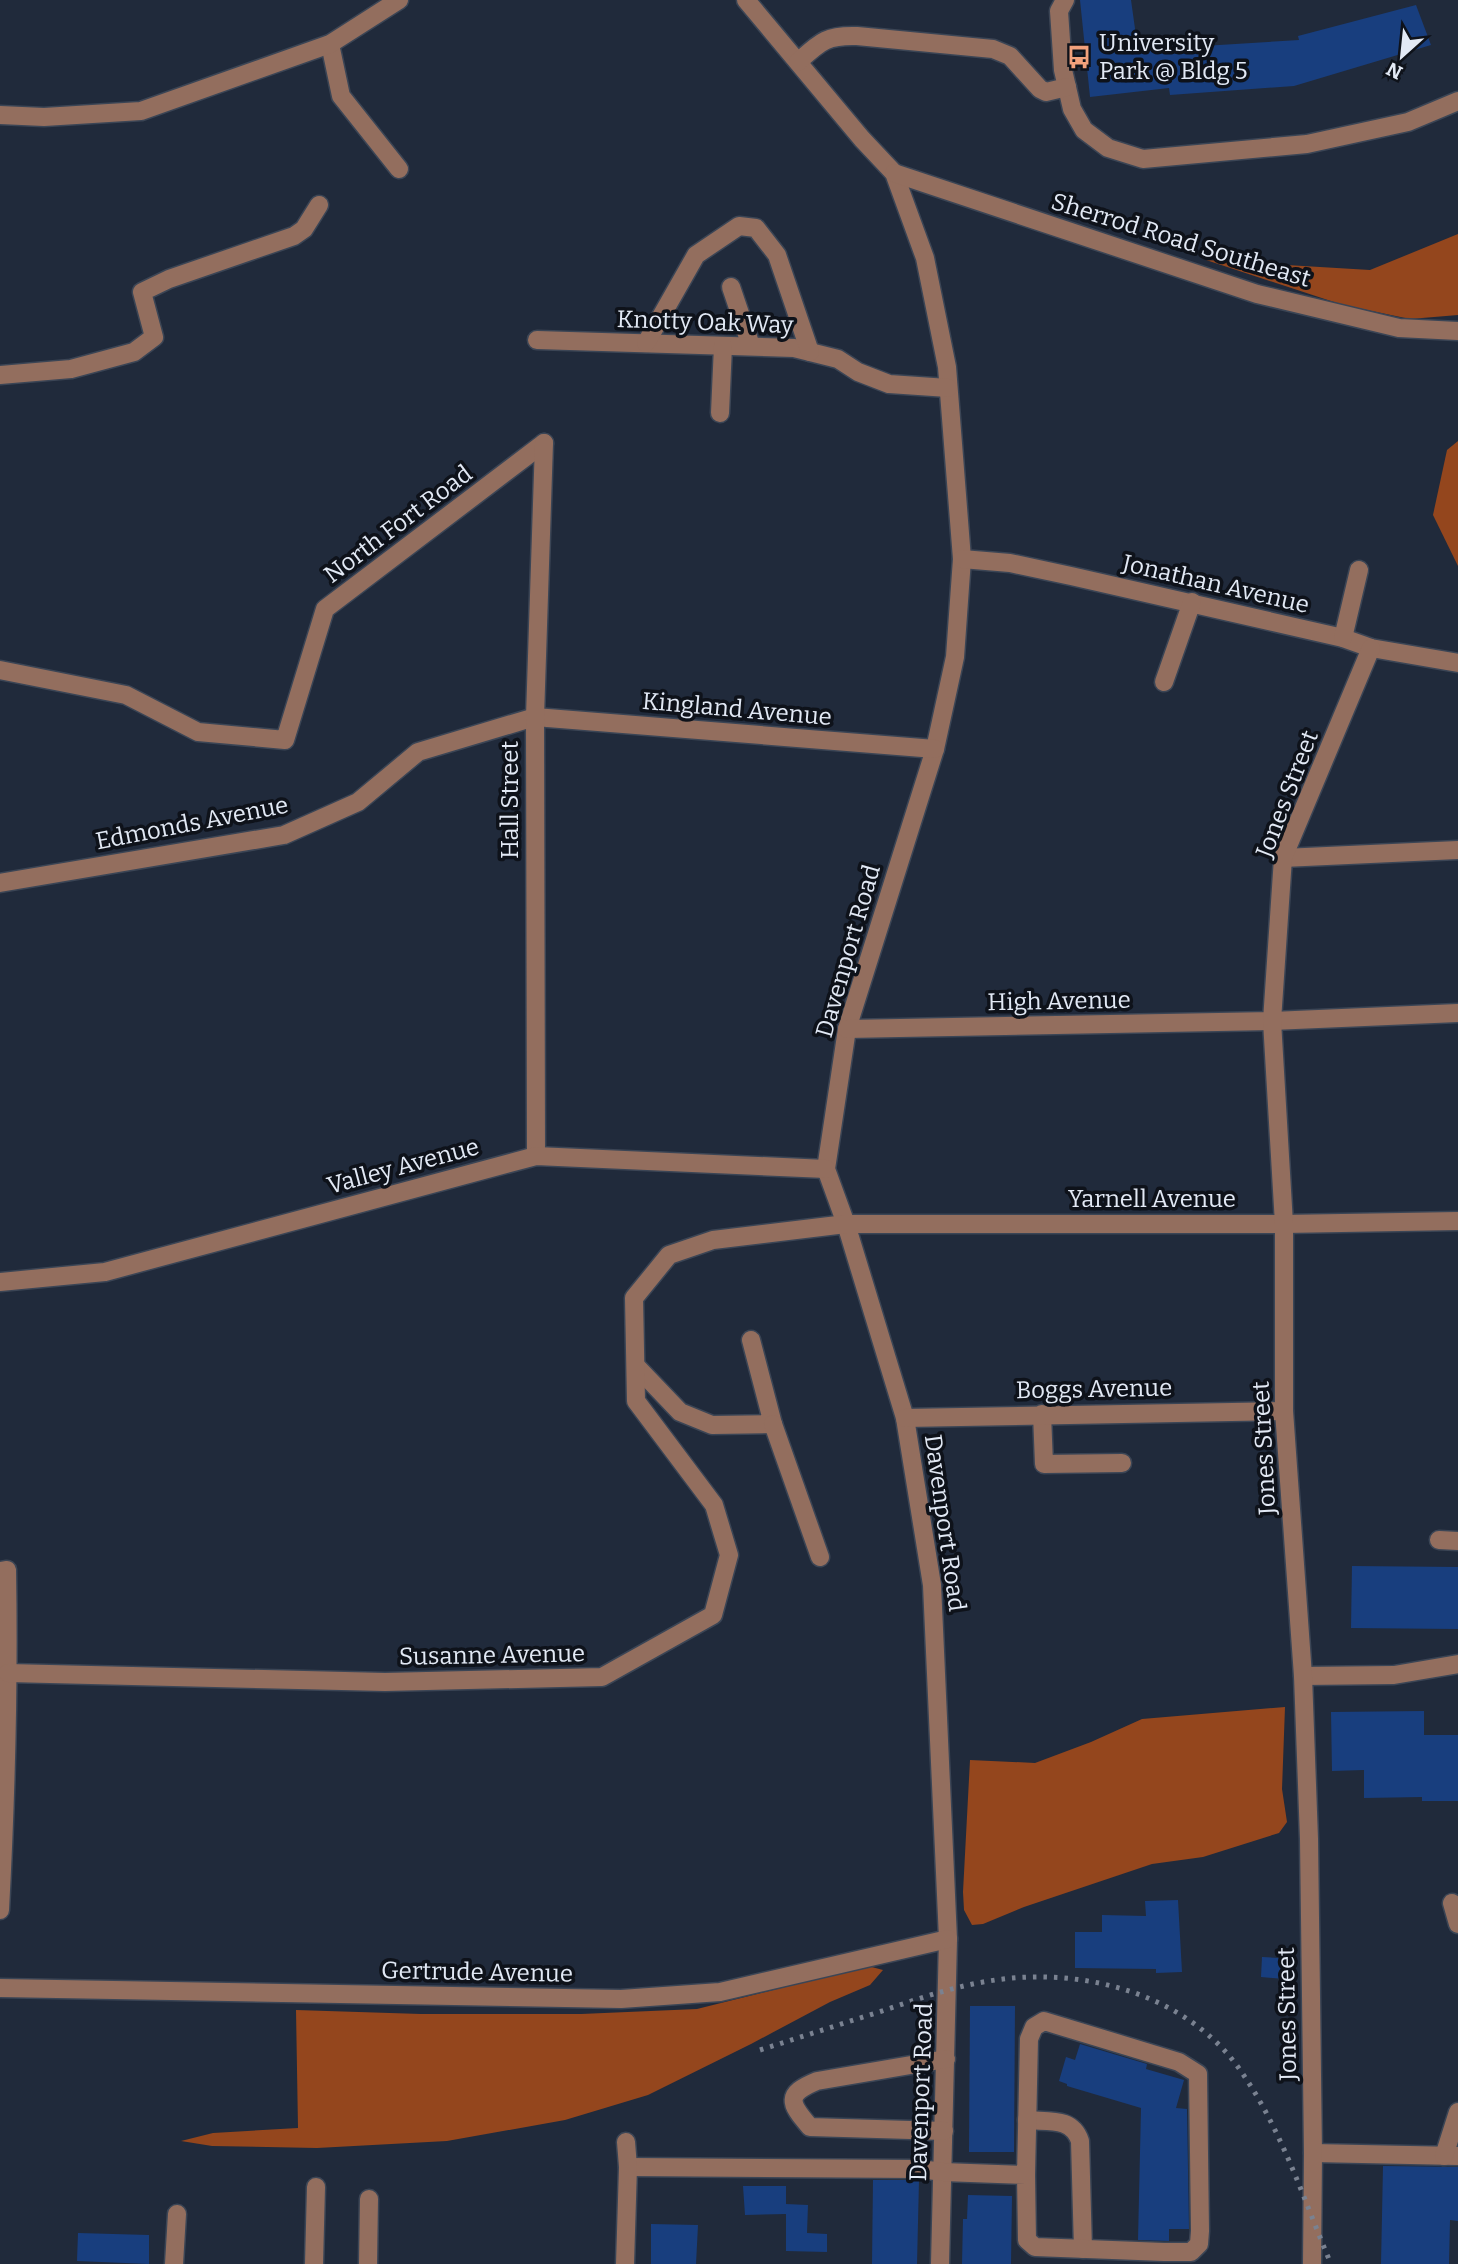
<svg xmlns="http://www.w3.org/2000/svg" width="1458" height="2264" viewBox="0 0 1458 2264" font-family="Bitter,serif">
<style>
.forest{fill:#94461d}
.building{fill:#183e7e}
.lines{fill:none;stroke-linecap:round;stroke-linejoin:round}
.minor-casing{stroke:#3b4555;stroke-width:21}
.minor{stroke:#936e5e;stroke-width:18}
.rail{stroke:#7a8291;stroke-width:5;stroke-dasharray:3.5 7;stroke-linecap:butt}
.labels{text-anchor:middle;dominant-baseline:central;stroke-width:7;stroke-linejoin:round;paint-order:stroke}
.poi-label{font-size:24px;fill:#e2e9f5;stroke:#0e121a;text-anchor:start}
.street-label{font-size:24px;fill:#e2e9f5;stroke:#0e121a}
</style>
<rect width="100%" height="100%" fill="#202a3b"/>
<g class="forest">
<path d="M 1458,234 L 1458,315 L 1410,319 L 1343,305 L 1206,260 L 1370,270 Z"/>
<path d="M 1458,441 L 1458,566 L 1433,515 L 1447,450 Z"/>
<path d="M 1285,1707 L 1282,1789 L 1287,1822 L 1279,1833 L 1203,1857 L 1152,1864 L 1024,1907 L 983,1924 L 972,1925 L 964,1910 L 963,1892 L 970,1760 L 1035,1763 L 1091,1742 L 1142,1719 Z"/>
<path d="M 868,1966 L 883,1970 L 870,1985 L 830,2002 L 751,2044 L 648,2095 L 565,2120 L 447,2141 L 317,2148 L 212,2146 L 181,2141 L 213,2133 L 298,2128 L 296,2010 L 421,2014 L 581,2014 L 697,2009 Z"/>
</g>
<g class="building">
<path d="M 1080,0 L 1131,0 L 1138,50 L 1299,40 L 1298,36 L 1416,5 L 1431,45 L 1294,86 L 1170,95 L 1169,88 L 1090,97 Z"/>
<path d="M 1352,1566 L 1458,1567 L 1458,1629 L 1351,1628 Z"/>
<path d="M 1424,1711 L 1424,1735 L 1458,1735 L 1458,1801 L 1422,1801 L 1422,1797 L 1364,1798 L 1364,1770 L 1332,1771 L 1331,1712 Z"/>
<path d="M 1178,1900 L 1182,1972 L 1156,1973 L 1156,1969 L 1075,1968 L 1075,1932 L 1102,1932 L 1102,1915 L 1146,1916 L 1145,1901 Z"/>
<path d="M 1262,1957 L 1296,1959 L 1295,1980 L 1261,1977 Z"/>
<path d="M 970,2006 L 1015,2006 L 1014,2152 L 969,2152 Z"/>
<path d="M 1080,2044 L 1147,2064 L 1146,2069 L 1184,2080 L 1176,2108 L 1187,2109 L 1189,2229 L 1169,2229 L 1169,2241 L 1138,2240 L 1141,2108 L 1067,2086 L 1067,2084 L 1059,2081 L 1066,2057 L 1075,2060 Z"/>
<path d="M 1383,2166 L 1458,2167 L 1458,2221 L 1450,2220 L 1449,2264 L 1381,2264 Z"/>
<path d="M 873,2180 L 919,2180 L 917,2264 L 872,2264 Z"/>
<path d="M 743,2186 L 786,2186 L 786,2204 L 808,2205 L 807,2233 L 827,2234 L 827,2252 L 786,2251 L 786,2214 L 745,2215 Z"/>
<path d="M 968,2195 L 1012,2196 L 1011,2264 L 962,2264 L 963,2219 L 967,2219 Z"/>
<path d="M 651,2224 L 698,2225 L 696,2264 L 651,2264 Z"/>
<path d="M 78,2233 L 149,2235 L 149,2264 L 77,2261 Z"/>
</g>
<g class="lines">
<g class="minor-casing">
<g id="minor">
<path d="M 746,0 L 862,139 L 894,173 L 925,258 L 947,367 L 962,559 L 955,657 L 935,749 L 847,1029 L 826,1169 L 846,1224 L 905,1418 L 932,1585 L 948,1939 L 940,2264"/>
<path d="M 1065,0 L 1059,11 L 1063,70 L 1072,109 L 1084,130 L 1108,148 L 1143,159 L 1307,144 L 1408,122 L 1458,101"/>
<path d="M 330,44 L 341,96 L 399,169"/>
<path d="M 798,62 C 820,42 826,35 857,36 L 993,49 L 1010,56 L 1040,89 L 1046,92 L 1067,87"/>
<path d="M 0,115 L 44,117 L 141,111 L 330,44 L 399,0"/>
<path d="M 894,173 L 1257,294 L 1399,328 L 1458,331"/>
<path d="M 731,287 L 751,346"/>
<path d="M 537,340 L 794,348 L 838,359 L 858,372 L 889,384 L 948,388"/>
<path d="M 646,343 L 696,255 L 739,226 L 756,228 L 777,255 L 810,352"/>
<path d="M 0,375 L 71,369 L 134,352 L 154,337 L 142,292 L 169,279 L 294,236 L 304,229 L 319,205"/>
<path d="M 720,413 L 723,346"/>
<path d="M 962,559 L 1010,563 L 1071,576 L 1343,638 L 1371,648 L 1458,663"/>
<path d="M 1343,638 L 1359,570"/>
<path d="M 0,670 L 126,695 L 198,732 L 285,740 L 325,609 L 544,443"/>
<path d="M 1164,682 L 1192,602"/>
<path d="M 1283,858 L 1458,850"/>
<path d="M 0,883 L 284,835 L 358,802 L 418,752 L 535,717 L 935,749"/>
<path d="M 847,1029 L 1272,1021 L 1458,1013"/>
<path d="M 536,1156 L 535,717 L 544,443"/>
<path d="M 0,1282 L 105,1272 L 536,1156 L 826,1169"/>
<path d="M 636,1366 L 680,1412 L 712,1425 L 773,1424 L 751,1340"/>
<path d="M 1042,1414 L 1044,1464 L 1122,1463"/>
<path d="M 905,1418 L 1284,1411"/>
<path d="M 773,1424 L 820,1557"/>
<path d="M 1439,1540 L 1458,1541"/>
<path d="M 0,1571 L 7,1570 C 9,1684 6,1797 0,1910"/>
<path d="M 8,1673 L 385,1682 L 602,1677 L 713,1615 L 729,1555 L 714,1505 L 636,1401 L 634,1298 L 669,1255 L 713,1240 L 846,1224 L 1284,1224 L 1458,1221"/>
<path d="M 1303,1676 L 1394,1675 L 1458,1664"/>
<path d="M 1452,1903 L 1458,1924"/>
<path d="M 0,1988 L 621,1999 L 720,1992 L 948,1939"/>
<path d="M 1027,2120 C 1049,2122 1072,2117 1080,2141 L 1083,2249"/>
<path d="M 944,2131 L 810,2127 C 789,2103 785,2094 817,2081 L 946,2059"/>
<path d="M 1313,2153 L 1458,2156"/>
<path d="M 1444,2156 L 1458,2112"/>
<path d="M 628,2167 L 920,2169 L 943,2172 L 1026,2175 L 1029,2039 L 1034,2027 L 1044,2021 L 1179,2062 L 1198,2074 L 1200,2231 L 1199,2244 L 1191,2252 L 1164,2252 L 1035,2247 L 1027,2240 L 1026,2175"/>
<path d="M 174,2264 L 177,2214"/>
<path d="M 314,2264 L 316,2187"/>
<path d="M 368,2264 L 369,2199"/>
<path d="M 625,2264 L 628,2167 L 626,2142"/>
<path d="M 1312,2264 L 1313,2153 L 1309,1839 L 1303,1676 L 1284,1411 L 1284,1224 L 1272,1021 L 1283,858 L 1371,648"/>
</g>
</g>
<use href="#minor" class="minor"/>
<path class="rail" d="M 760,2050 C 801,2037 841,2024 882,2011 C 917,1999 952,1987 989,1981 C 1079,1966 1183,1992 1238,2067 C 1281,2127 1303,2198 1331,2264"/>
</g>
<defs>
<g id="bus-bare" transform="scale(1.89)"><path d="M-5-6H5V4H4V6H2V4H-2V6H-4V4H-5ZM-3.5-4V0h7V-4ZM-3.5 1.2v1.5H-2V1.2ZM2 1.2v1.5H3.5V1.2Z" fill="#f1a17c" stroke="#0e121a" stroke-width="2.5" paint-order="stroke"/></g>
</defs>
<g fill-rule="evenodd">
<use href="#bus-bare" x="1079" y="57"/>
</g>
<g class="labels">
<g class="poi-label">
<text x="1099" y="43">University<tspan x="1099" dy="28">Park @ Bldg 5</tspan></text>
</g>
<g class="street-label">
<text transform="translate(1181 240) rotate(17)">Sherrod Road Southeast</text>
<text transform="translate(705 322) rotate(2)">Knotty Oak Way</text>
<text transform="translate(398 524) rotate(-37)">North Fort Road</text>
<text transform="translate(1216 584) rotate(13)">Jonathan Avenue</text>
<text transform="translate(737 709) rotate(5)">Kingland Avenue</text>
<text transform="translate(1287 794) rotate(-69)">Jones Street</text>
<text transform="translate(510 800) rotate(-90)">Hall Street</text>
<text transform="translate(192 823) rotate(-11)">Edmonds Avenue</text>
<text transform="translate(848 951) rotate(-74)">Davenport Road</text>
<text transform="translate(1059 1001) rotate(-1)">High Avenue</text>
<text transform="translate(403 1166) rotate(-15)">Valley Avenue</text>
<text x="1152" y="1199">Yarnell Avenue</text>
<text transform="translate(1094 1389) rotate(-1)">Boggs Avenue</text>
<text transform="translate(1264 1448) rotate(-93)">Jones Street</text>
<text transform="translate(945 1523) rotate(82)">Davenport Road</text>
<text transform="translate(492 1655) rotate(-1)">Susanne Avenue</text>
<text transform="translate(477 1972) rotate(1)">Gertrude Avenue</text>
<text transform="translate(1287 2014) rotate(-91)">Jones Street</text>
<text transform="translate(921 2092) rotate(-88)">Davenport Road</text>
</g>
</g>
<g transform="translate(1402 56) rotate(207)" stroke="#0e121a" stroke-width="5" paint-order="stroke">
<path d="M0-5L12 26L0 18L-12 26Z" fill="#e2e9f5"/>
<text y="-10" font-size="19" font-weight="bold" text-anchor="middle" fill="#e2e9f5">N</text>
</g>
</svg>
